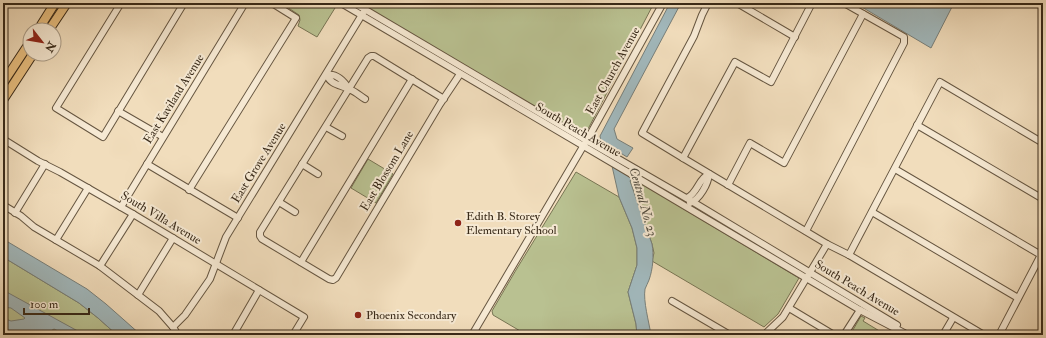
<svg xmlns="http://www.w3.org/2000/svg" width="1046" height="338" viewBox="0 0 1046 338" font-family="'IM FELL Double Pica',serif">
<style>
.green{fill:#b9c191;stroke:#787554}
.water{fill:#a1b8bc;stroke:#777f7a}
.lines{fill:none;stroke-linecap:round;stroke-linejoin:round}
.minor-casing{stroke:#665641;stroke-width:8}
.major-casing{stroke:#382918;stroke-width:10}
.minor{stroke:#f6e9d3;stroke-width:6}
.major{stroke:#e8be7e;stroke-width:8}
.poi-dot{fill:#8f2418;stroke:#f6e9d3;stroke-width:1.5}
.labels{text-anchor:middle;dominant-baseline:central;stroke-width:4;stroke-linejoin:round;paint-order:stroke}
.street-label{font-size:12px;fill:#382918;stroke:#f6e9d3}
.poi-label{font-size:12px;fill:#382918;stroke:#f6e9d3;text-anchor:start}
.water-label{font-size:13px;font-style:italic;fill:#524d41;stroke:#f6e9d3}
</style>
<rect width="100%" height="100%" fill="#f1ddbc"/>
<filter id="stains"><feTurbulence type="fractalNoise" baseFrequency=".005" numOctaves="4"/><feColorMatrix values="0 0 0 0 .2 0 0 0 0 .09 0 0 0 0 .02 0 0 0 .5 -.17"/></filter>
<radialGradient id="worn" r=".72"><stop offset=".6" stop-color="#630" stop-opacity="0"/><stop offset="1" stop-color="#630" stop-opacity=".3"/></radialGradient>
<g class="green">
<path d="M 281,3 L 325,3 L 335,8 L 317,37 L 298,26 L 300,20 L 299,15 Z"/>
<path d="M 366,3 L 654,3 L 588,129 L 578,132 L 364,7 Z"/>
<path d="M 368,159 L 393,174 L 376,203 L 351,188 Z"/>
<path d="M 576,172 L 619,197 L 632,228 L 637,248 L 637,265 L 628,292 L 636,324 L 637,335 L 527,335 L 493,315 L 492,311 L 516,270 Z"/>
<path d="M 632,178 L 799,278 L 778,314 L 764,327 L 652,261 L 654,253 L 652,244 L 630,181 Z"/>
<path d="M 3,257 L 79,303 L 98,318 L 117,335 L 3,335 Z"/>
<path d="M 861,316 L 865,318 L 863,321 L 886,335 L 850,335 Z"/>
</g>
<g class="water">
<path d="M 670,3 L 681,3 L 614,129 L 617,139 L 633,148 L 627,157 L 601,141 L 600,136 Z"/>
<path d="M 855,3 L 954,3 L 931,48 Z"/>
<path d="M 612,166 L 632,178 L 630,181 L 652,244 C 654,255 653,269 649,280 C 648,283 646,286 645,289 C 643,301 649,322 651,335 L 637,335 L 636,324 L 628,292 L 637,265 L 637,248 L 632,228 L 619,197 Z"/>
<path d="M 3,239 L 87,289 L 106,304 L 141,335 L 117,335 L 98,318 L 79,303 L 3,257 Z"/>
<path d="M 3,290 L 85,335 L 59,335 L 60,332 L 54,329 L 49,332 L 48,335 L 18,335 L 3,332 L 3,318 L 11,321 L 24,319 L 25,318 L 11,308 L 3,307 Z"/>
</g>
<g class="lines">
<g class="minor-casing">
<g id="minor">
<path d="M 121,3 L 56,108 L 103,137 L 184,3"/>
<path d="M 341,3 L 626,171 L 860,310 L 908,335"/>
<path d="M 354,3 L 577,135 L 693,202 L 897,325"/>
<path d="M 708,3 L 702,15 L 694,36 L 642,133 L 683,158 L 827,244 L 849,255 L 984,335"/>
<path d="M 737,3 L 795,37"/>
<path d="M 349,89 C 344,81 336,73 327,75 C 330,85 342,85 351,90 C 356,92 360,96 365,99"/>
<path d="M 444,99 L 374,56 L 371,56 L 368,58 L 260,232 L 260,236 L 262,239 L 329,279 L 333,280 L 336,278 L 440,104 L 460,74"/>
<path d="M 118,111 L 163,137"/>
<path d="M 917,125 L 1043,199"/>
<path d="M 326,127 L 342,136"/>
<path d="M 3,144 L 6,141 L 38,161 L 60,172 L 133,214 L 304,317 L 293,335"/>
<path d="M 683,158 L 735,62 L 771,82 L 812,3"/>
<path d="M 147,164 L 238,218"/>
<path d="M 302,164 L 318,174"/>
<path d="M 895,169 L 1041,255"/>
<path d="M 728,185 L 750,143 L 784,163 L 863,14"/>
<path d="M 189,190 L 296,18 L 272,3"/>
<path d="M 687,198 C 698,193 698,179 709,174"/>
<path d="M 279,202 L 295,212"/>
<path d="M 690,203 C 700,199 708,184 709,174"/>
<path d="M 3,205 L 21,216 L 34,227 L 100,266 L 159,311 L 173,327 L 178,335"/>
<path d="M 121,207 L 245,3"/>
<path d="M 872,212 L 1018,298"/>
<path d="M 15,213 L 45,164"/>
<path d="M 806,231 L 904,43 L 904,37 L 844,3"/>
<path d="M 56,240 L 88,188"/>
<path d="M 849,255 L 940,82 L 1043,143"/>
<path d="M 301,262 L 412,79"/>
<path d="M 100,266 L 133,214"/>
<path d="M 138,295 L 173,238"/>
<path d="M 672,301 L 730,335"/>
<path d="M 789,308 L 834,335"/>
<path d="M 173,327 L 185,315 L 210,279 L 226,237 L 363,13"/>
<path d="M 233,335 L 259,290"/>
<path d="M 472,335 L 591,133 L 663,3"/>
<path d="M 764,335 L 783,317 L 827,244"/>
<path d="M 844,335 L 860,310"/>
<path d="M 943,335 L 953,318"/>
<path d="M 999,335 L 1043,251"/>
</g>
</g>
<g class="major-casing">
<g id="major">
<path d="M 38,30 L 55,3"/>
<path d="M 49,30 L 67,3"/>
<path d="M 3,83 L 30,42"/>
<path d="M 3,100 L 33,54"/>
</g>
</g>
<use href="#minor" class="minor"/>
<use href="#major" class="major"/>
</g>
<g class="poi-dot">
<circle cx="458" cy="223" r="4"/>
<circle cx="358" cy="315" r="4"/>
</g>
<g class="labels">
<g class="street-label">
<text transform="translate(613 71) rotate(-61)">East Church Avenue</text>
<text transform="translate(174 99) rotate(-58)">East Kaviland Avenue</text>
<text transform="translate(578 130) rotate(30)">South Peach Avenue</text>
<text transform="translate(259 163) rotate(-58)">East Grove Avenue</text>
<text transform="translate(387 171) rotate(-59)">East Blossom Lane</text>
<text transform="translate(161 218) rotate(31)">South Villa Avenue</text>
<text transform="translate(857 288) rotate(31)">South Peach Avenue</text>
</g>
<g class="poi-label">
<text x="466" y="216">Edith B. Storey<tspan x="466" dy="14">Elementary School</tspan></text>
<text x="366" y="315">Phoenix Secondary</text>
</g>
<g class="water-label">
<text transform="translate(643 202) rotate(74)">Central No. 23</text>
</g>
</g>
<rect width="1046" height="338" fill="none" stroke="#f1ddbc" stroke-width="16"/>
<rect x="4" y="4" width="1038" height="330" fill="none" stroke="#382918" stroke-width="2"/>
<rect x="8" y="8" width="1030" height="322" fill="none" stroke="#382918"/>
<g transform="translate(42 42) rotate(121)"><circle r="19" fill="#f6e9d3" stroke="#aa9c88"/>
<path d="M0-3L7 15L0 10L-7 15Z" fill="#8f2418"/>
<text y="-6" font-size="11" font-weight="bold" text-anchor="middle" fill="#382918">N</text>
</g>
<path d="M24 308v6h65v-6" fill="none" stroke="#382918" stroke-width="2"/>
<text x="30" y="308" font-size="12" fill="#382918" stroke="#f6e9d3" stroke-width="3" paint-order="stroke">100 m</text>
<rect width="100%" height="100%" filter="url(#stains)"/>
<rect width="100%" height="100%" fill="url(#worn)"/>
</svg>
